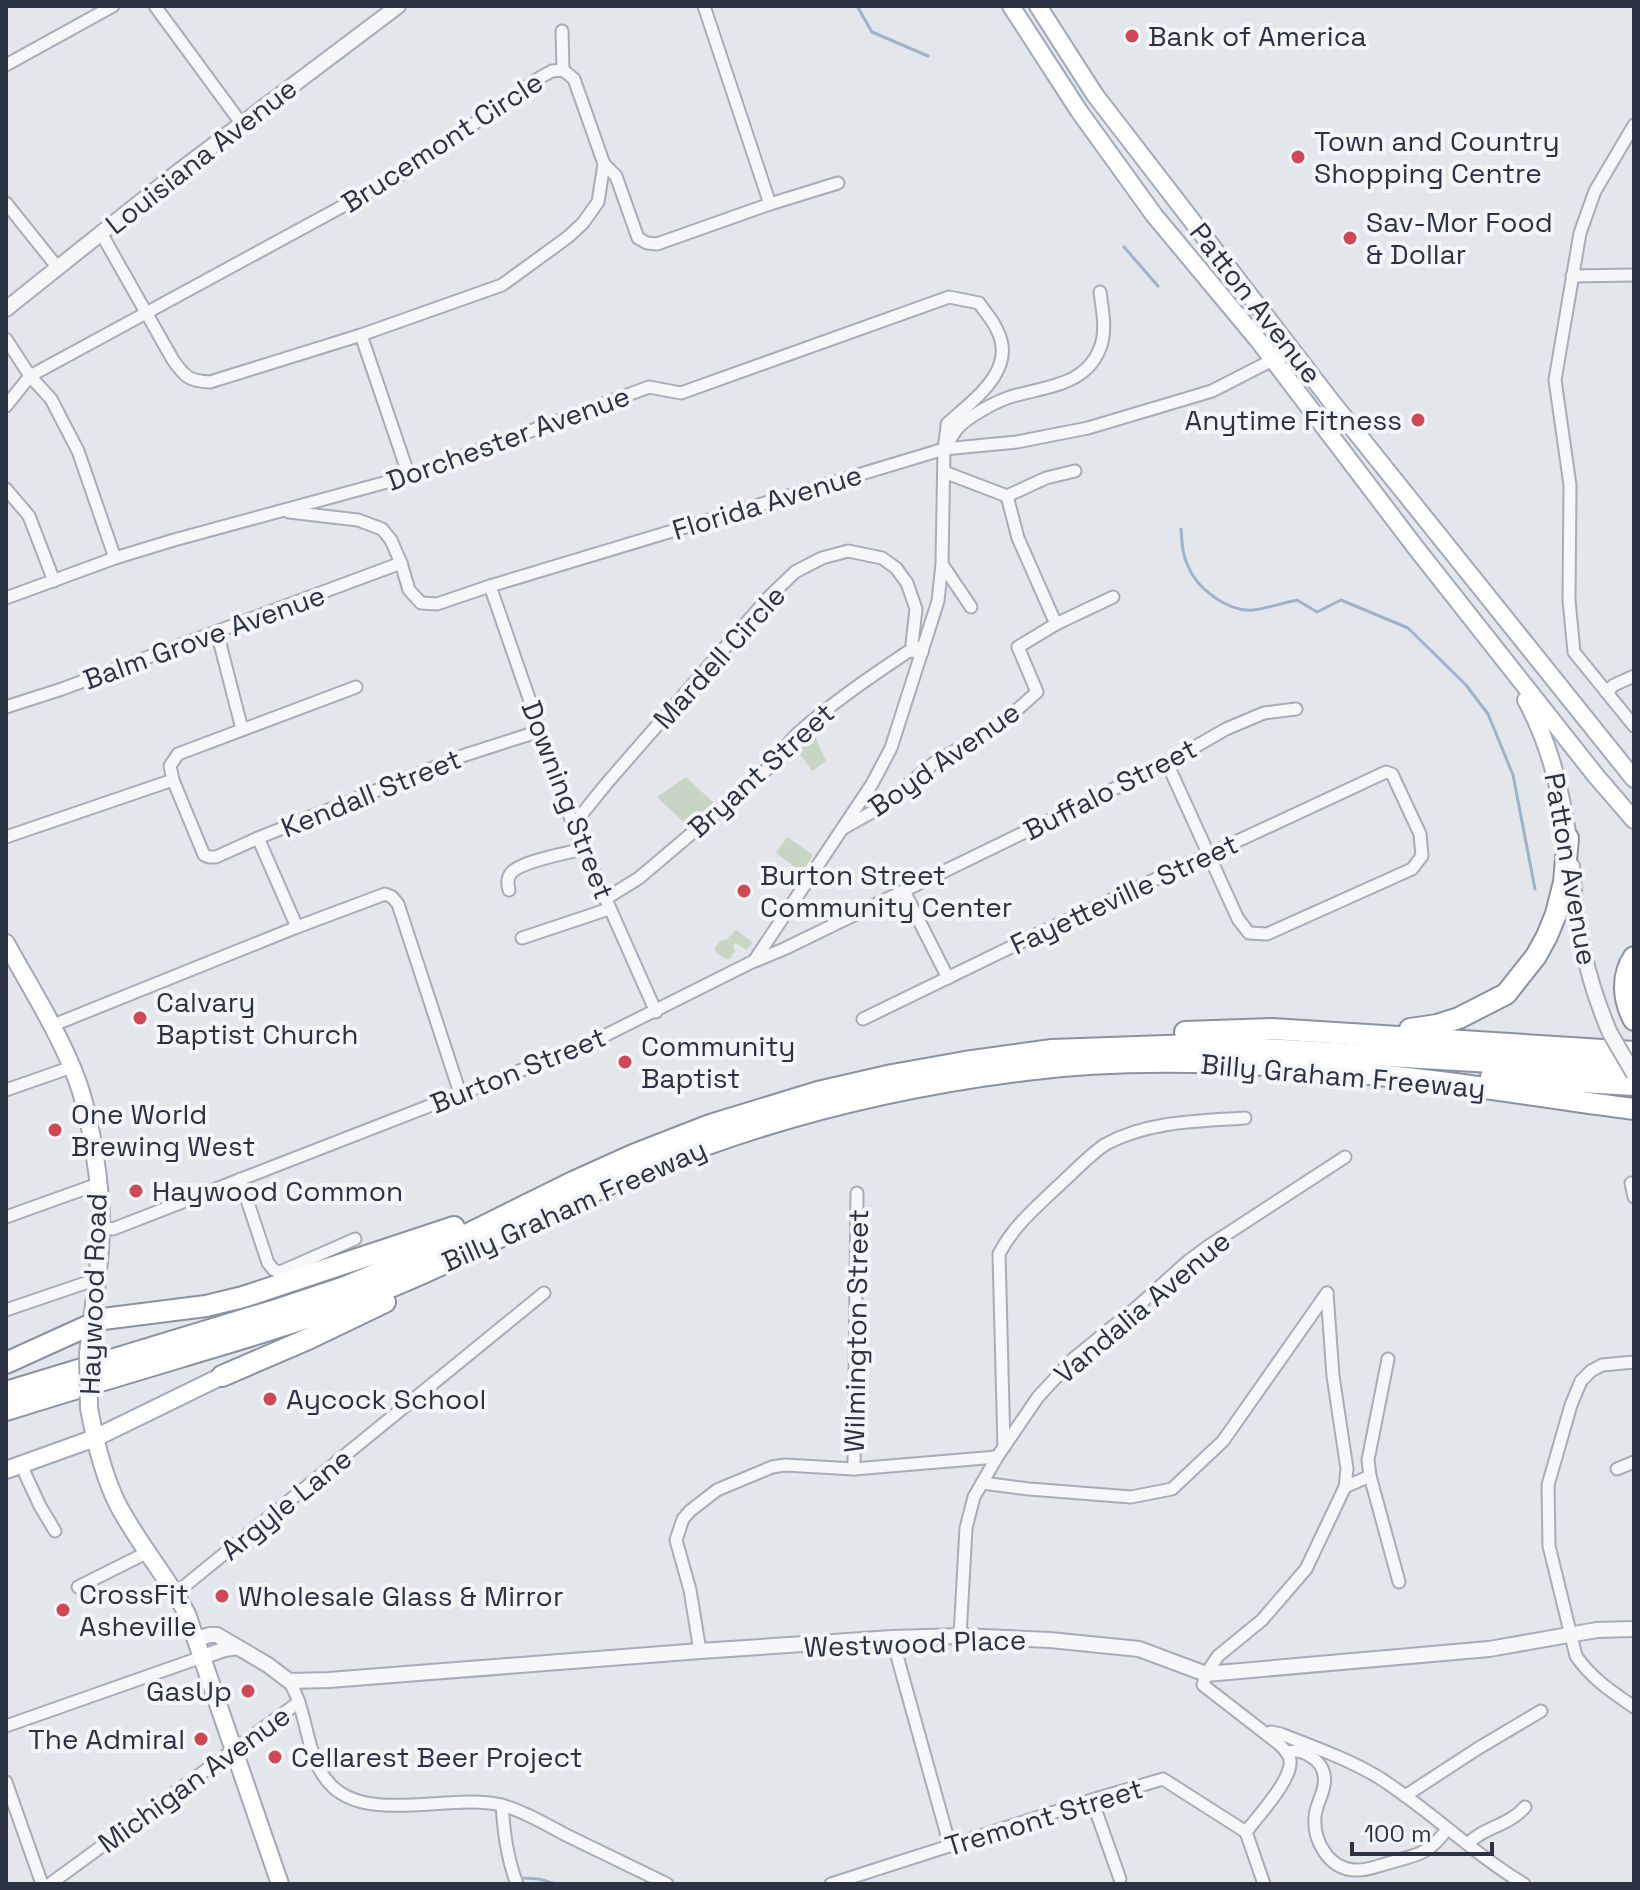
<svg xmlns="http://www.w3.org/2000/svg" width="1640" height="1890" viewBox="0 0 1640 1890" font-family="'Space Grotesk',sans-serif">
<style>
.green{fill:#c7d5c4}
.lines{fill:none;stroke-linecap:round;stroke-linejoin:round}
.stream{stroke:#9eb2cb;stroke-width:3}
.minor-casing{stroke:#a8acb6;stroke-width:15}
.tertiary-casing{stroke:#a8acb6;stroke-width:18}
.primary-casing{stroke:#a2a9b7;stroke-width:20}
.motorway-casing{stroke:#8a92a2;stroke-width:24}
.minor{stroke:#f6f7f9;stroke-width:11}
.tertiary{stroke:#f6f7f9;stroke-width:14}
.primary{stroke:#fff;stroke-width:16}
.motorway{stroke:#fff;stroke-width:20}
.tertiary-bridge-casing{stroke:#a8acb6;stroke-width:18;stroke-linecap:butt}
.primary-bridge-casing{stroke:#a2a9b7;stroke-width:20;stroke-linecap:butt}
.tertiary-bridge{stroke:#f6f7f9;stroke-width:14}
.primary-bridge{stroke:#fff;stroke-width:16}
.poi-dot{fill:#d04856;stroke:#f3f5f8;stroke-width:3}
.labels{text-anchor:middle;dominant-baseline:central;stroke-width:8;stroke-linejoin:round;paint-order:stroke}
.poi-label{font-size:28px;fill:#2a3244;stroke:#f3f5f8;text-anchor:start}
.street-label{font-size:28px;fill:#2a3244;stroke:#f3f5f8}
</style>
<rect width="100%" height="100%" fill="#e3e6eb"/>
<g class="green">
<path d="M 812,730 L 826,761 L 812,771 L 794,745 Z"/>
<path d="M 686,777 L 716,805 L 689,827 L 657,797 Z"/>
<path d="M 787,837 L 813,855 L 802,872 L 776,853 Z"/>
<path d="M 736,930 L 751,941 L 752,944 L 746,950 L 736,943 L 733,946 L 735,951 L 730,959 L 726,959 L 715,952 L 715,948 L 721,940 L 726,940 Z"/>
</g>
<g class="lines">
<g class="stream">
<path d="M 857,6 L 872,32 L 928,56"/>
<path d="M 1124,247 L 1158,286"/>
<path d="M 1181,529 C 1182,542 1182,554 1188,566 C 1197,589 1228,612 1253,610 C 1268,608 1283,603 1297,600 L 1317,612 L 1341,600 L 1408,628 L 1466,685 L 1488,714 L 1513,775 L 1535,889"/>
<path d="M 524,1878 L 539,1879 L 556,1884"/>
</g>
<g class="minor-casing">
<g id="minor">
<path d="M 155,6 L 241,123"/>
<path d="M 704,6 L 770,204"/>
<path d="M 562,31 L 563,70"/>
<path d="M 6,65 L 113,6"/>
<path d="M 1634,125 L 1595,191 L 1580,233 L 1555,380 L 1570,485 L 1569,600 L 1574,652 L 1634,726"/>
<path d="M 604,164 L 616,176 L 638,238 L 647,243 L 657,244 L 770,204 L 838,183"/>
<path d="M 6,203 L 58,268"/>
<path d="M 101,233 L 173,360 C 185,377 189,381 210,382 L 361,335 L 502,285 L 568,237 L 583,223 L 598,202 L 604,164 L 574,79 L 563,70"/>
<path d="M 1572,276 L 1634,275"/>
<path d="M 361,335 L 409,476"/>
<path d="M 6,339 L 30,376 L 51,399 L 78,451 L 115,558"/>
<path d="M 6,406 L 30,376 L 402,174 L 541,77 L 552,71 L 563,70"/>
<path d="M 946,445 C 950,440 953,434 957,429 C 967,417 995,402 1010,397 C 1046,386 1090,386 1102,342 C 1106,326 1102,308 1100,292"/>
<path d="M 944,472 L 1007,496 L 1046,478 L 1075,471"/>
<path d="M 6,489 L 29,516 L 54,581"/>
<path d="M 1007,496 L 1018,538 L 1056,624"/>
<path d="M 289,512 L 358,520 L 382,529 L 391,540 L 401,563 L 409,590 L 421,603 L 437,604 L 490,586 L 944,449 L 1017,442 L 1088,428 L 1212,391 L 1292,350"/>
<path d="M 942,564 L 971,607"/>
<path d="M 490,586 L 573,825 L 656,1012"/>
<path d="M 6,598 L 115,558 L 174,540 L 409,476 L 649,387 L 681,393 L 949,297 L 979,303 C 985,312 993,320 997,330 C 1018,370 973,400 947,424 L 947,427 L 944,449 L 942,564 L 938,601 L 891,748 L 872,784 L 754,961 L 586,1045 L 113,1229 L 101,1227"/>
<path d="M 217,632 L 242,729"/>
<path d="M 356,687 L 178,754 L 170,766 L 173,780 L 204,855 L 209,857 L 216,857 L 258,838 L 465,755 L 540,731"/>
<path d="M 1606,692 L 1614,685 L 1634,676"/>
<path d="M 6,707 L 62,689 L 401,563"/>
<path d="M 573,825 L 607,783 L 769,597 L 795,572 L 822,558 L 848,551 L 882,558 L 896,568 L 907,583 L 916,609 L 912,644 L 922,652"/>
<path d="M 842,829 L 881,807 L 934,763 L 974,740 L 1018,709 L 1037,692 L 1018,647 L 1056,624 L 1113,597"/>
<path d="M 6,837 L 173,780"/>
<path d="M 258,838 L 297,927"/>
<path d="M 509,890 C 507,883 507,877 512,872 C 523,861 567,853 583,849"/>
<path d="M 904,891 L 948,978"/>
<path d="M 605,899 L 639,878 L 764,772 C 776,760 785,746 797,734 C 832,703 870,677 909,651 L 922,652"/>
<path d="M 522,938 L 609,909"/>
<path d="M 755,961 L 784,949 L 1167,763 L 1226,729 L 1264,713 L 1296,709"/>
<path d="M 863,1019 L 1042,932 L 1386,772 L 1392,774 L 1420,834 L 1422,856 L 1412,869 L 1267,934 L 1249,933 L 1238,919 L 1167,763"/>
<path d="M 51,1026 L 297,927 L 385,894 L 392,897 L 398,904 L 460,1093"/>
<path d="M 6,1090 L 72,1067"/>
<path d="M 240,1179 L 268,1263 L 274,1270 L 280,1272 L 355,1239"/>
<path d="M 1631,1183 L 1634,1197"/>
<path d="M 6,1217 L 98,1184"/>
<path d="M 6,1310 L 97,1279"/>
<path d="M 1388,1359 L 1368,1460 L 1370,1476 L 1399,1582"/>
<path d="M 1634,1362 L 1602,1365 L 1591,1371 L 1581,1381 L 1571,1405 L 1548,1485 L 1549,1546 L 1576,1656 C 1591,1678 1612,1692 1634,1707"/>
<path d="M 1004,1447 L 999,1254 C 1012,1228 1034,1209 1055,1189 C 1070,1176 1091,1153 1106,1144 C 1149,1121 1198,1121 1245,1118"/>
<path d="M 21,1465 L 40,1506 L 55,1531"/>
<path d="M 854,1469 L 857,1193"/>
<path d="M 1617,1469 L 1634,1462"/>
<path d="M 982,1483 L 1029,1489 L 1131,1497 L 1172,1489 L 1223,1441 L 1327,1293"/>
<path d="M 1345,1487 L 1370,1476"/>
<path d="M 78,1587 L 148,1552"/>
<path d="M 176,1593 L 544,1293"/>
<path d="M 960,1636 L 966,1528 L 974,1497 L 997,1457 L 1038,1397 L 1073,1359 L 1137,1307 L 1187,1262 L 1210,1245 L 1345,1157"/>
<path d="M 892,1638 L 950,1846"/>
<path d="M 700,1651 L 690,1590 L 676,1540 L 683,1519 L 690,1511 L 717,1490 L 772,1467 L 785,1465 L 854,1469 L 997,1457"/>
<path d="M 289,1681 C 293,1688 297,1695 299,1703 C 309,1732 310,1766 333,1787 C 371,1823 452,1793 501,1805 C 524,1811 547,1825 568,1836 C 601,1852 634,1868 667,1884"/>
<path d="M 6,1726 L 202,1657"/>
<path d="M 1268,1735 L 1271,1732 L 1281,1734 C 1314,1747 1348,1759 1378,1777 C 1429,1809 1472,1853 1524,1884"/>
<path d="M 1287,1753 C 1295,1749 1302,1751 1310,1756 C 1317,1760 1323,1767 1324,1775 C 1327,1790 1316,1802 1315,1817 C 1313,1841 1329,1869 1355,1870 C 1365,1871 1375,1867 1385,1864 C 1415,1855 1428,1856 1447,1829"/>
<path d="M 6,1782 L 42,1884"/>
<path d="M 1405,1796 L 1477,1749 L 1541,1711"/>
<path d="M 1092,1800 L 1120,1879"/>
<path d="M 502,1805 C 504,1833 507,1858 517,1884"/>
<path d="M 1246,1832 C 1257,1817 1293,1779 1290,1760 C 1289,1753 1284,1749 1279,1744 L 1203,1685 L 1206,1674 L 1218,1656 L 1262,1620 L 1306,1569 L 1345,1487 L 1347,1469 L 1333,1376 L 1327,1293"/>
<path d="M 1246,1832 L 1264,1884"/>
<path d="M 1468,1844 C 1483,1827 1509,1826 1525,1807"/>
<path d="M 50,1884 L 299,1702"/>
<path d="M 831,1884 L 1092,1800 L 1163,1779 L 1246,1832"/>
</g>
</g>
<g class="tertiary-casing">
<g id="tertiary">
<path d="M 6,309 L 179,171 L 398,6"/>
<path d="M 1572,866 C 1575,923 1587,980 1610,1033"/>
<path d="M 196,1639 L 210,1635 L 217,1635 L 268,1665 L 289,1681 L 329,1680 L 700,1651 L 892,1638 L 960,1636 L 1050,1640 L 1139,1649 L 1206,1674 L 1489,1649 L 1597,1630 L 1634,1629"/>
<path d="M 202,1657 L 225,1649 L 237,1647"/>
</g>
</g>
<g class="primary-casing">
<g id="primary">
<path d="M 1011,6 L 1079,111 L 1154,215 L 1258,340 L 1416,548 L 1596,776 L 1634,820"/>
<path d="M 1038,6 L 1095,95 L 1331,401 L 1634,779"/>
<path d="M 1526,700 C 1550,744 1560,789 1568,838"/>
<path d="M 6,943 C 30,987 59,1032 77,1080 C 91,1118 101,1185 101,1225 C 101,1268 92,1311 88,1354"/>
<path d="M 89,1408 C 95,1441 103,1474 117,1503 C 137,1542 166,1575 187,1614 L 280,1884"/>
<path d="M 6,1470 L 95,1438 L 222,1376"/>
</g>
</g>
<g class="motorway-casing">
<g id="motorway">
<path d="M 1634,957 C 1621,976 1623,1000 1634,1020"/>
<path d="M 1410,1029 L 1437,1025 L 1459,1018 L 1506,994 L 1536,956 L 1547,936 L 1556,914 L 1564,882 L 1568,838"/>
<path d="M 1185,1032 L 1272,1029 L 1634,1052"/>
<path d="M 1491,1077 L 1634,1085"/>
<path d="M 6,1363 L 103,1319 L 206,1306 L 243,1297 L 454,1227"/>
<path d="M 222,1376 L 308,1339 L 385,1302"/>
<path d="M 6,1392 L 276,1310 L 345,1287 L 448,1244 L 573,1182 L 633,1155 L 710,1125 L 818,1092 L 892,1075 L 965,1062 L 1052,1050 L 1194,1045 L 1634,1070"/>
<path d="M 6,1410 C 76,1388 147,1367 217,1346 C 280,1327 342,1308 402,1282 C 486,1247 564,1202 648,1167 C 769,1117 896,1086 1025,1070 C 1153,1054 1288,1064 1415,1079 C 1488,1087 1561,1100 1634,1109"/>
</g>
</g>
<use href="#minor" class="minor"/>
<use href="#tertiary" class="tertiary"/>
<use href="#primary" class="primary"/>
<use href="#motorway" class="motorway"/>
<g class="tertiary-bridge-casing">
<path id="tertiary-bridge" d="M 1610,1033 L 1634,1074"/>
</g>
<g class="primary-bridge-casing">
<path id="primary-bridge" d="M 88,1354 L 89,1408"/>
</g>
<use href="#tertiary-bridge" class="tertiary-bridge"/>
<use href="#primary-bridge" class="primary-bridge"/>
</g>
<g class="poi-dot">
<circle cx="1132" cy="36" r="8"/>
<circle cx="1298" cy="157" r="8"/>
<circle cx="1350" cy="238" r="8"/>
<circle cx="1418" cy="420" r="8"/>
<circle cx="744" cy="891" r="8"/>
<circle cx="140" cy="1018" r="8"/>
<circle cx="625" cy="1062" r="8"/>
<circle cx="55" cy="1130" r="8"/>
<circle cx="136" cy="1191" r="8"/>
<circle cx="270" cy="1399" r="8"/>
<circle cx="222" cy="1596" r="8"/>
<circle cx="63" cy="1610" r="8"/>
<circle cx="248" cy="1691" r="8"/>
<circle cx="201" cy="1739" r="8"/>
<circle cx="275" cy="1757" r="8"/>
</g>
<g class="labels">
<g class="poi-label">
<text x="1148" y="36">Bank of America</text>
<text x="1314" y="141">Town and Country<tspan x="1314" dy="32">Shopping Centre</tspan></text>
<text x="1366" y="222">Sav-Mor Food<tspan x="1366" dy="32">&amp; Dollar</tspan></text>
<text x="1402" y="420" text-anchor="end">Anytime Fitness</text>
<text x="760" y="875">Burton Street<tspan x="760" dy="32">Community Center</tspan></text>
<text x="156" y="1002">Calvary<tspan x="156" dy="32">Baptist Church</tspan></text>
<text x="641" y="1046">Community<tspan x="641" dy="32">Baptist</tspan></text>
<text x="71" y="1114">One World<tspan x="71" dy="32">Brewing West</tspan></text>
<text x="152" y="1191">Haywood Common</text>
<text x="286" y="1399">Aycock School</text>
<text x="79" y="1594">CrossFit<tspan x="79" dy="32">Asheville</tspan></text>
<text x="238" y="1596">Wholesale Glass &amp; Mirror</text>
<text x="232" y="1691" text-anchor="end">GasUp</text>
<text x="185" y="1739" text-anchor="end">The Admiral</text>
<text x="291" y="1757">Cellarest Beer Project</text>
</g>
<g class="street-label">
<text transform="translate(442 142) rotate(-33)">Brucemont Circle</text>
<text transform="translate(201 156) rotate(-38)">Louisiana Avenue</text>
<text transform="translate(1256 303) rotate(52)">Patton Avenue</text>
<text transform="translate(508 438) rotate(-20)">Dorchester Avenue</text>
<text transform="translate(767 502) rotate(-17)">Florida Avenue</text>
<text transform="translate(204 637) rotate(-20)">Balm Grove Avenue</text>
<text transform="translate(719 657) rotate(-48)">Mardell Circle</text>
<text transform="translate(944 759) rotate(-35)">Boyd Avenue</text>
<text transform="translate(761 770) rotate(-42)">Bryant Street</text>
<text transform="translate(1110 789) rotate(-27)">Buffalo Street</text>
<text transform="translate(371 793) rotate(-22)">Kendall Street</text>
<text transform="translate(568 800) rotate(69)">Downing Street</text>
<text transform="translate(1571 869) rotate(80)">Patton Avenue</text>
<text transform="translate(1124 894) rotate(-25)">Fayetteville Street</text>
<text transform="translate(518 1070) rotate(-22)">Burton Street</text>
<text transform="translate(1343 1076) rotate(5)">Billy Graham Freeway</text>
<text transform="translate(574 1205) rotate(-24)">Billy Graham Freeway</text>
<text transform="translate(93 1294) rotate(-88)">Haywood Road</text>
<text transform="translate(1142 1307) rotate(-40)">Vandalia Avenue</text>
<text transform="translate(856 1331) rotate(-89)">Wilmington Street</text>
<text transform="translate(286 1504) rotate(-39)">Argyle Lane</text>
<text transform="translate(915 1643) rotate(-2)">Westwood Place</text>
<text transform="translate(194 1779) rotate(-36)">Michigan Avenue</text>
<text transform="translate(1044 1817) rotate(-17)">Tremont Street</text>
</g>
</g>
<rect width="1640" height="1890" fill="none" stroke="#2a3244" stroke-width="16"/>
<path d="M1352 1842v12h140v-12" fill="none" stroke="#2a3244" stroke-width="4"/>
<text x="1364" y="1842" font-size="24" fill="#2a3244" stroke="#f3f5f8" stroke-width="6" paint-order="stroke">100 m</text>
</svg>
